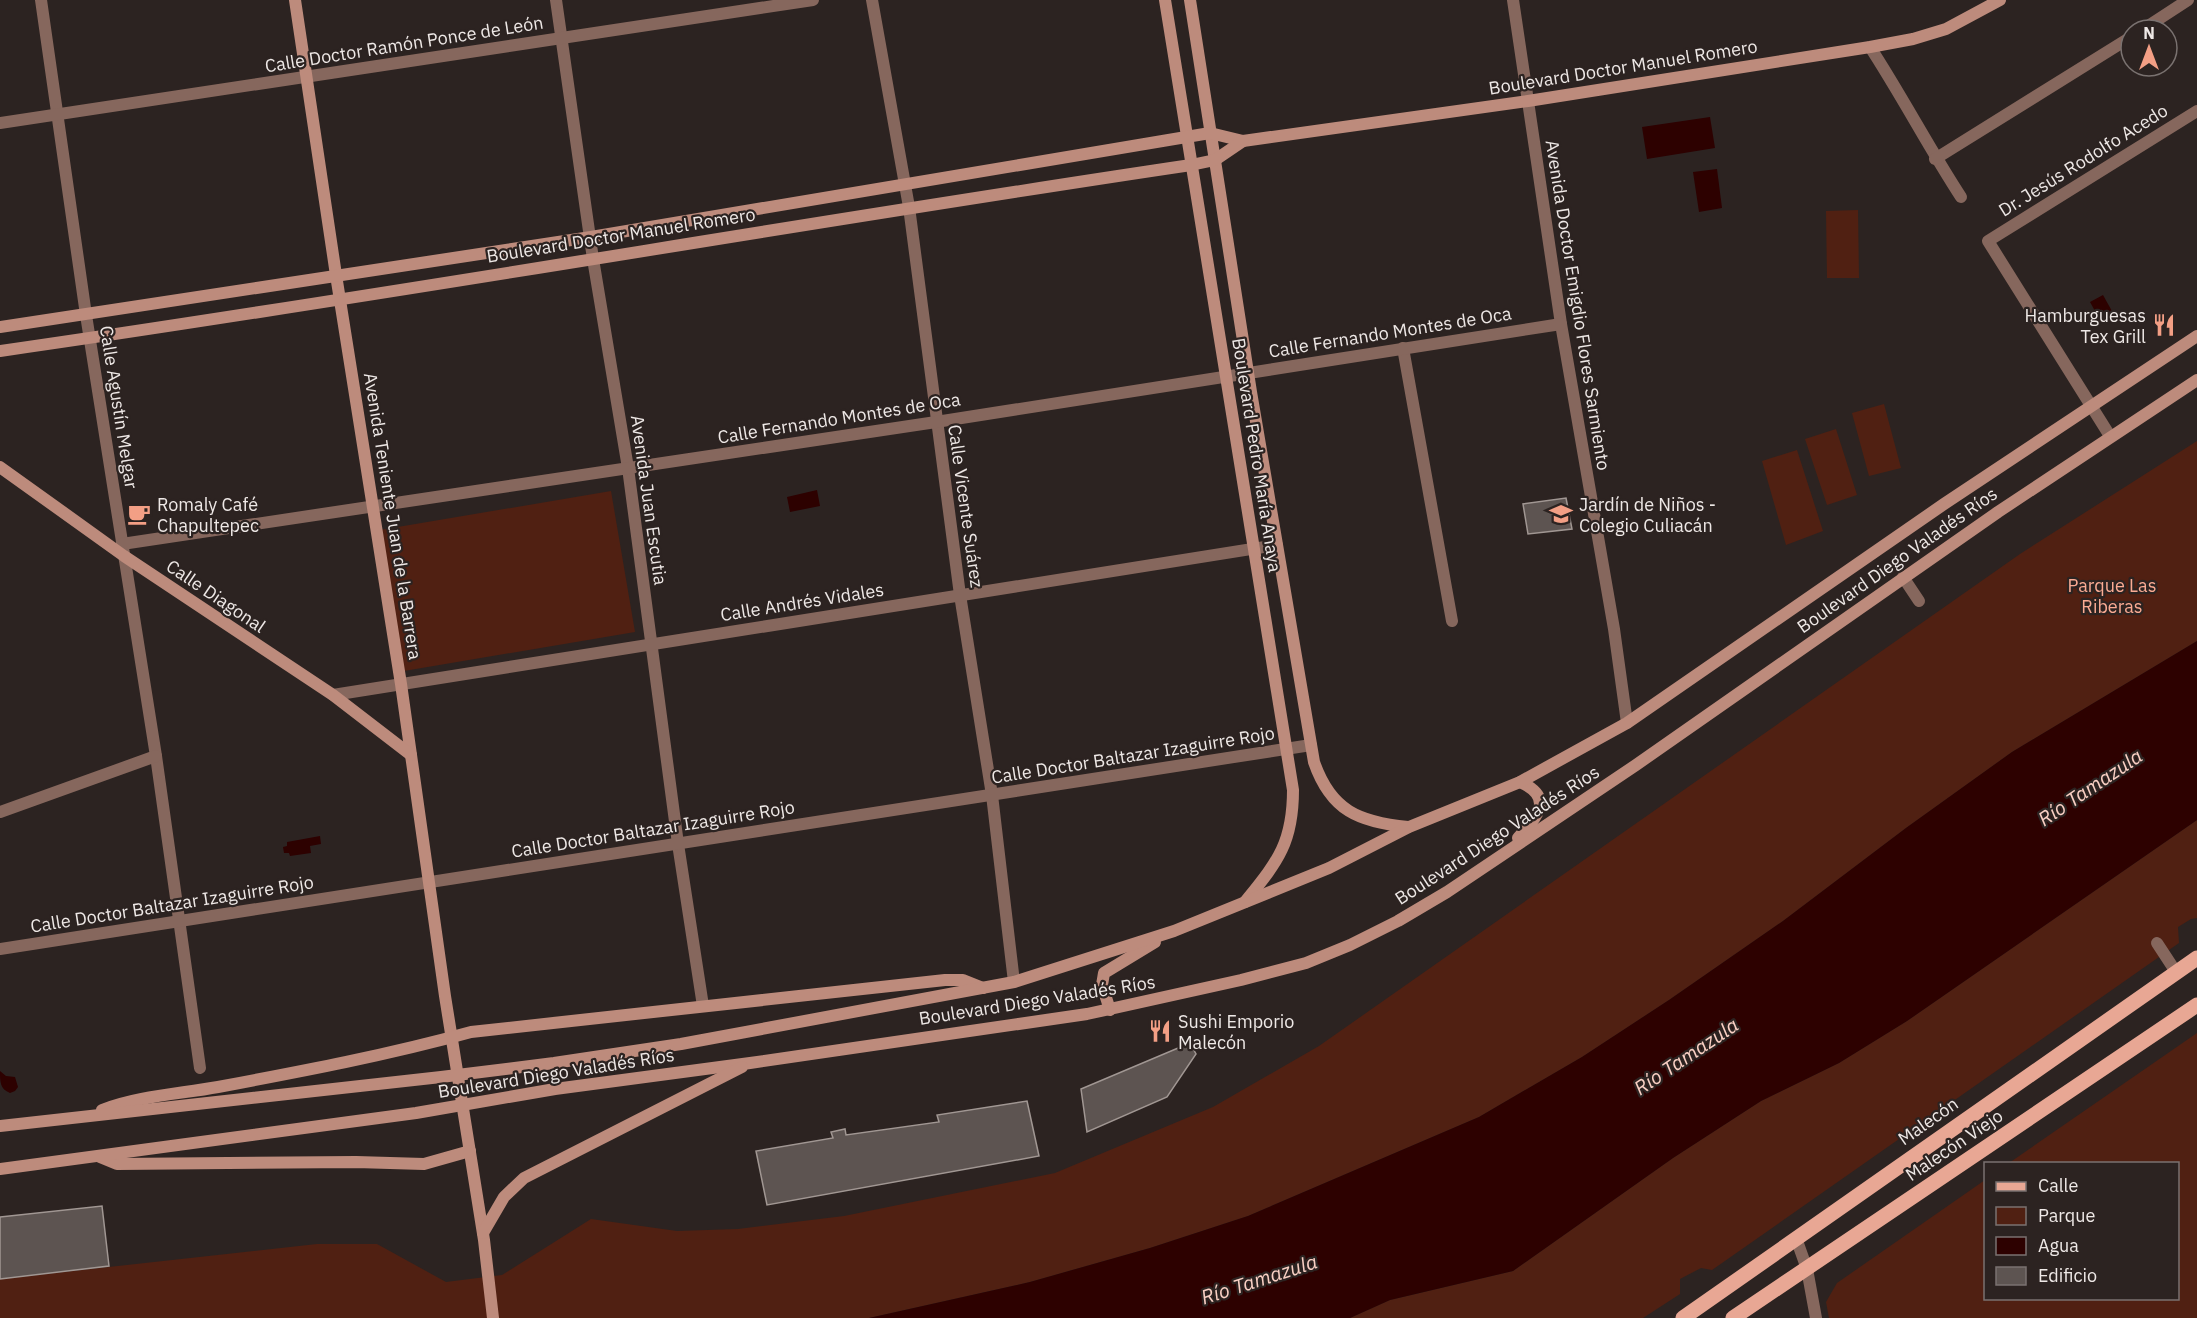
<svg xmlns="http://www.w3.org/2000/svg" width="2197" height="1318" viewBox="0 0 2197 1318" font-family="'IBM Plex Sans',sans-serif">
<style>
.green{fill:#502012}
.water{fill:#2d0100}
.building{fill:#5d5451;stroke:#a19793;stroke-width:1.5}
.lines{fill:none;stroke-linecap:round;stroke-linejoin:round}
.street{stroke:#86675d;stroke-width:12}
.secondary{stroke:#bd8b7c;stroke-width:12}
.primary{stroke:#e8a794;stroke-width:15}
.labels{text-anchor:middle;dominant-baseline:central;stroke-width:4.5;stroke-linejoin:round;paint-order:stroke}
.street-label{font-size:18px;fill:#eee8e6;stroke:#2c2321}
.poi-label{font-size:18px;fill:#eee8e6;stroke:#2c2321;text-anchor:start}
.park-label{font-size:18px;fill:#fbab93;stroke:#2c2321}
.water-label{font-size:20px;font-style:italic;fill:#fad0c4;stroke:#2c2321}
</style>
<rect width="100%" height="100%" fill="#2c2321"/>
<g class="green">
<path d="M 1858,210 L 1859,278 L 1827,278 L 1826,211 Z"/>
<path d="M 1884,404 L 1901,468 L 1869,476 L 1852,413 Z"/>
<path d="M 1836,429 L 1857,495 L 1827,505 L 1805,439 Z"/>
<path d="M 2197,441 L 2197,641 L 2012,752 L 1906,828 L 1783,921 L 1669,1000 L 1582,1057 L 1479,1117 L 1248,1216 L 1150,1248 L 1030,1282 L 869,1318 L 0,1318 L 0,1279 L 317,1244 L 377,1244 L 446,1282 L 502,1275 L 591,1219 L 677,1231 L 738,1229 L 844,1216 L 1055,1173 L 1213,1107 L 1319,1046 L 2020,554 Z"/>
<path d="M 1797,450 L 1823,531 L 1786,545 L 1762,461 Z"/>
<path d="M 611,491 L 635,632 L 404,671 L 380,530 Z"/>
<path d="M 2197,820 L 2197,918 L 2191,919 L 2178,927 L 2179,943 L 1712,1270 L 1701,1268 L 1680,1279 L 1680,1294 L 1643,1318 L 1350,1318 L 1390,1300 L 1513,1271 L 1673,1158 L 1761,1101 L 1839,1063 L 1907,1021 Z"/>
<path d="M 2197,1033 L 2197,1318 L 1829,1318 L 1826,1302 L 1837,1283 L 1985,1180 L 1986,1298 L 2178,1298 L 2178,1164 L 2009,1163 Z"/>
</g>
<g class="water">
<path d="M 1710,117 L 1715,148 L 1647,159 L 1642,127 Z"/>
<path d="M 1717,169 L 1722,208 L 1699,212 L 1693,172 Z"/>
<path d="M 2103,295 L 2113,313 L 2100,320 L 2090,302 Z"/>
<path d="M 817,490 L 820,506 L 790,512 L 787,497 Z"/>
<path d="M 2197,641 L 2197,820 L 1907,1021 L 1839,1063 L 1761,1101 L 1673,1158 L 1513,1271 L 1390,1300 L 1350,1318 L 869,1318 L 1030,1282 L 1150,1248 L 1248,1216 L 1479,1117 L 1582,1057 L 1669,1000 L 1783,921 L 1906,828 L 2012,752 Z"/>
<path d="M 320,836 L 321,844 L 310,846 L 311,853 L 290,856 L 289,853 L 284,853 L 283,847 L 287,846 L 287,842 Z"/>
<path d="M 0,1071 L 6,1076 L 15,1077 L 18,1087 L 15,1091 L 10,1093 C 0,1089 0,1082 0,1071 Z"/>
</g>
<g class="building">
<path d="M 1566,498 L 1572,529 L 1528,534 L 1523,504 Z"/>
<path d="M 1190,1043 L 1196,1054 L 1167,1097 L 1087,1132 L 1081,1089 Z"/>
<path d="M 1027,1101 L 1039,1156 L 767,1205 L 756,1151 L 833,1138 L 831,1132 L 845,1129 L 846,1135 L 939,1122 L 937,1115 Z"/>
<path d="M 102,1206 L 109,1266 L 0,1279 L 0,1217 Z"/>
</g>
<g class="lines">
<g class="street">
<path d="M 41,0 L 86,315 L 156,756 L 200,1068"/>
<path d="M 556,0 L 593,259 L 628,468 L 678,844 L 703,1006"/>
<path d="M 872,0 L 909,207 L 960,595 L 992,795 L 1014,982"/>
<path d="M 1513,0 L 1561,324 L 1614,629 L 1627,723"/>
<path d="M 2142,30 L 2188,0"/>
<path d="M 1870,47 C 1902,96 1929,148 1961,197"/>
<path d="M 0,123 L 813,0"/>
<path d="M 1935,159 L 2131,37"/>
<path d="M 1403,348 L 1452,621"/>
<path d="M 2110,436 L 1988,241 L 2197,111"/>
<path d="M 122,544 L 936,422 L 1561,324"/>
<path d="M 1903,577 L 1919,601"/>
<path d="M 333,695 L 1277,545"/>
<path d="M 0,812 L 156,756"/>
<path d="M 2157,943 L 2176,972"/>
<path d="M 0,949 L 1311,745"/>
<path d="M 1796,1238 L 1807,1269 L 1816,1318"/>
</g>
<g class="secondary">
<path d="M 295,0 L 336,275 L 401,684 L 445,996 L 484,1240 L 493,1318"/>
<path d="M 1165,0 L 1293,790 C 1293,844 1277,862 1245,902"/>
<path d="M 1190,0 L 1251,392 L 1314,762 C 1331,811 1359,822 1408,827"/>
<path d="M 0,327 L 591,237 L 1210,133 L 1243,141 L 1528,101 L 1870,47 L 1913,39 L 1946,29 L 2000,0"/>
<path d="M 0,351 C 398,294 793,224 1191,165 L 1215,160 L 1243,141"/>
<path d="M 0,467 L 124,556 L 333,695 L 411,755"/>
<path d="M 1518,838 C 1536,818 1556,798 1520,782"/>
<path d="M 1110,1010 L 1102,985 L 1104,973 L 1155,942"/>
<path d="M 102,1110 C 138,1096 179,1094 218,1087 C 303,1071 388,1055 471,1032 L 945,980 L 963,980 L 983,988"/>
<path d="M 0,1126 L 441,1077 L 554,1063 L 681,1044 L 1014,982 L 1174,931 L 1329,868 L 1409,827 L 1520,782 L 1627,723 L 1944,504 L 2197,336"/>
<path d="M 100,1157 L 117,1164 L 356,1162 L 424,1164 L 470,1151"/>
<path d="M 0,1169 L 416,1113 L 555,1089 L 750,1063 L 1087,1014 L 1241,980 L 1306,963 L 1350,945 L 1398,921 L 1447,892 L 1636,765 L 1998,512 L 2197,380"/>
<path d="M 483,1233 L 504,1197 L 524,1178 L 742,1067"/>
</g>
<g class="primary">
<path d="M 1683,1318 L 2197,958"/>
<path d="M 1733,1318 L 2197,1005"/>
</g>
</g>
<defs>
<g id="restaurant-bare" transform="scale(1.8)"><path d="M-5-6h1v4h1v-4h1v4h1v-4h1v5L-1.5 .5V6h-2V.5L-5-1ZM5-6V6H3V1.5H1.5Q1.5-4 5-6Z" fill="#f39f85" stroke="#2c2321" stroke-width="2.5" paint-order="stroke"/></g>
<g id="cafe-bare" transform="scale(1.8)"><path d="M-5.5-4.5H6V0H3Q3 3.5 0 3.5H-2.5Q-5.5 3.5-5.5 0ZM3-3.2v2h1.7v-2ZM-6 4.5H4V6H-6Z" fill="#f39f85" stroke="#2c2321" stroke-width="2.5" paint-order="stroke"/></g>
<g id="school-bare" transform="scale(1.8)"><path d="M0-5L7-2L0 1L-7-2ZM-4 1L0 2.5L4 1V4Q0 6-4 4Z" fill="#f39f85" stroke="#2c2321" stroke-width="2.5" paint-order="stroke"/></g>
</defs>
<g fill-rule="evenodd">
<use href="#restaurant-bare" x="2164" y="325"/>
<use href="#cafe-bare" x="139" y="514"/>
<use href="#school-bare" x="1561" y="514"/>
<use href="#restaurant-bare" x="1160" y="1031"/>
</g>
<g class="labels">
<g class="street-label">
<text transform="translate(404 44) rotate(-9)">Calle Doctor Ramón Ponce de León</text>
<text transform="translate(1623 67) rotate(-9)">Boulevard Doctor Manuel Romero</text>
<text transform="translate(2083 160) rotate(-32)">Dr. Jesús Rodolfo Acedo</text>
<text transform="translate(621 235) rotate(-9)">Boulevard Doctor Manuel Romero</text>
<text transform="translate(1578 305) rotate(81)">Avenida Doctor Emigdio Flores Sarmiento</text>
<text transform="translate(1390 332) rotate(-9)">Calle Fernando Montes de Oca</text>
<text transform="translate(119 407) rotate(81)">Calle Agustín Melgar</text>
<text transform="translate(839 418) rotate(-9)">Calle Fernando Montes de Oca</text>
<text transform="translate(1257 455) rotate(81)">Boulevard Pedro María Anaya</text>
<text transform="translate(649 500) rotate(82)">Avenida Juan Escutia</text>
<text transform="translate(966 506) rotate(82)">Calle Vicente Suárez</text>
<text transform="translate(393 516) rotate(81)">Avenida Teniente Juan de la Barrera</text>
<text transform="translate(1897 560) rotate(-35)">Boulevard Diego Valadés Ríos</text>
<text transform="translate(216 596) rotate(34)">Calle Diagonal</text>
<text transform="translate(802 602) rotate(-9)">Calle Andrés Vidales</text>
<text transform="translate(1133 755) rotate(-9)">Calle Doctor Baltazar Izaguirre Rojo</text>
<text transform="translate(653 829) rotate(-9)">Calle Doctor Baltazar Izaguirre Rojo</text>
<text transform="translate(1497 835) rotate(-33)">Boulevard Diego Valadés Ríos</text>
<text transform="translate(172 904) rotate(-9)">Calle Doctor Baltazar Izaguirre Rojo</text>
<text transform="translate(1037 1000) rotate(-9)">Boulevard Diego Valadés Ríos</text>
<text transform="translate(556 1073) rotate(-9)">Boulevard Diego Valadés Ríos</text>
<text transform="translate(1928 1121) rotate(-35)">Malecón</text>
<text transform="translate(1954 1145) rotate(-34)">Malecón Viejo</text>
</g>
<g class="poi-label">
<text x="2146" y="315" text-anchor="end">Hamburguesas<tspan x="2146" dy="21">Tex Grill</tspan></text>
<text x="157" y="504">Romaly Café<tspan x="157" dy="21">Chapultepec</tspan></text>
<text x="1579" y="504">Jardín de Niños -<tspan x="1579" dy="21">Colegio Culiacán</tspan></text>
<text x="1178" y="1021">Sushi Emporio<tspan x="1178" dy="21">Malecón</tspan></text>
</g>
<g class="park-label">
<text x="2112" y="585">Parque Las<tspan x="2112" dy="21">Riberas</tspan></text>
</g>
<g class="water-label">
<text transform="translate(2090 787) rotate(-34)">Río Tamazula</text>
<text transform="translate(1686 1056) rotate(-34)">Río Tamazula</text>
<text transform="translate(1259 1279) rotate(-18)">Río Tamazula</text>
</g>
</g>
<rect x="1984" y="1162" width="195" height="138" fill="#2c2321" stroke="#7a7270" stroke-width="1.5"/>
<rect x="1996" y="1182" width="30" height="9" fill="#e8a794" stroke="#7a7270" stroke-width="1.5"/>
<text x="2038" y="1192" font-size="18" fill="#eee8e6">Calle</text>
<rect x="1996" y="1207" width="30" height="18" fill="#502012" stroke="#7a7270" stroke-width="1.5"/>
<text x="2038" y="1222" font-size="18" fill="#eee8e6">Parque</text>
<rect x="1996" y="1237" width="30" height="18" fill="#2d0100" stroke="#7a7270" stroke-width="1.5"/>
<text x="2038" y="1252" font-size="18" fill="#eee8e6">Agua</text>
<rect x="1996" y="1267" width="30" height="18" fill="#5d5451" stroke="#7a7270" stroke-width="1.5"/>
<text x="2038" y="1282" font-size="18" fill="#eee8e6">Edificio</text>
<g transform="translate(2149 48)"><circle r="28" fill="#2c2321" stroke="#7a7270" stroke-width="1.5"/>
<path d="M0-4.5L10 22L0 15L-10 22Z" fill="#f39f85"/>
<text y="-9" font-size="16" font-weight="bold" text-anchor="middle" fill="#eee8e6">N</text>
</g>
</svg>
